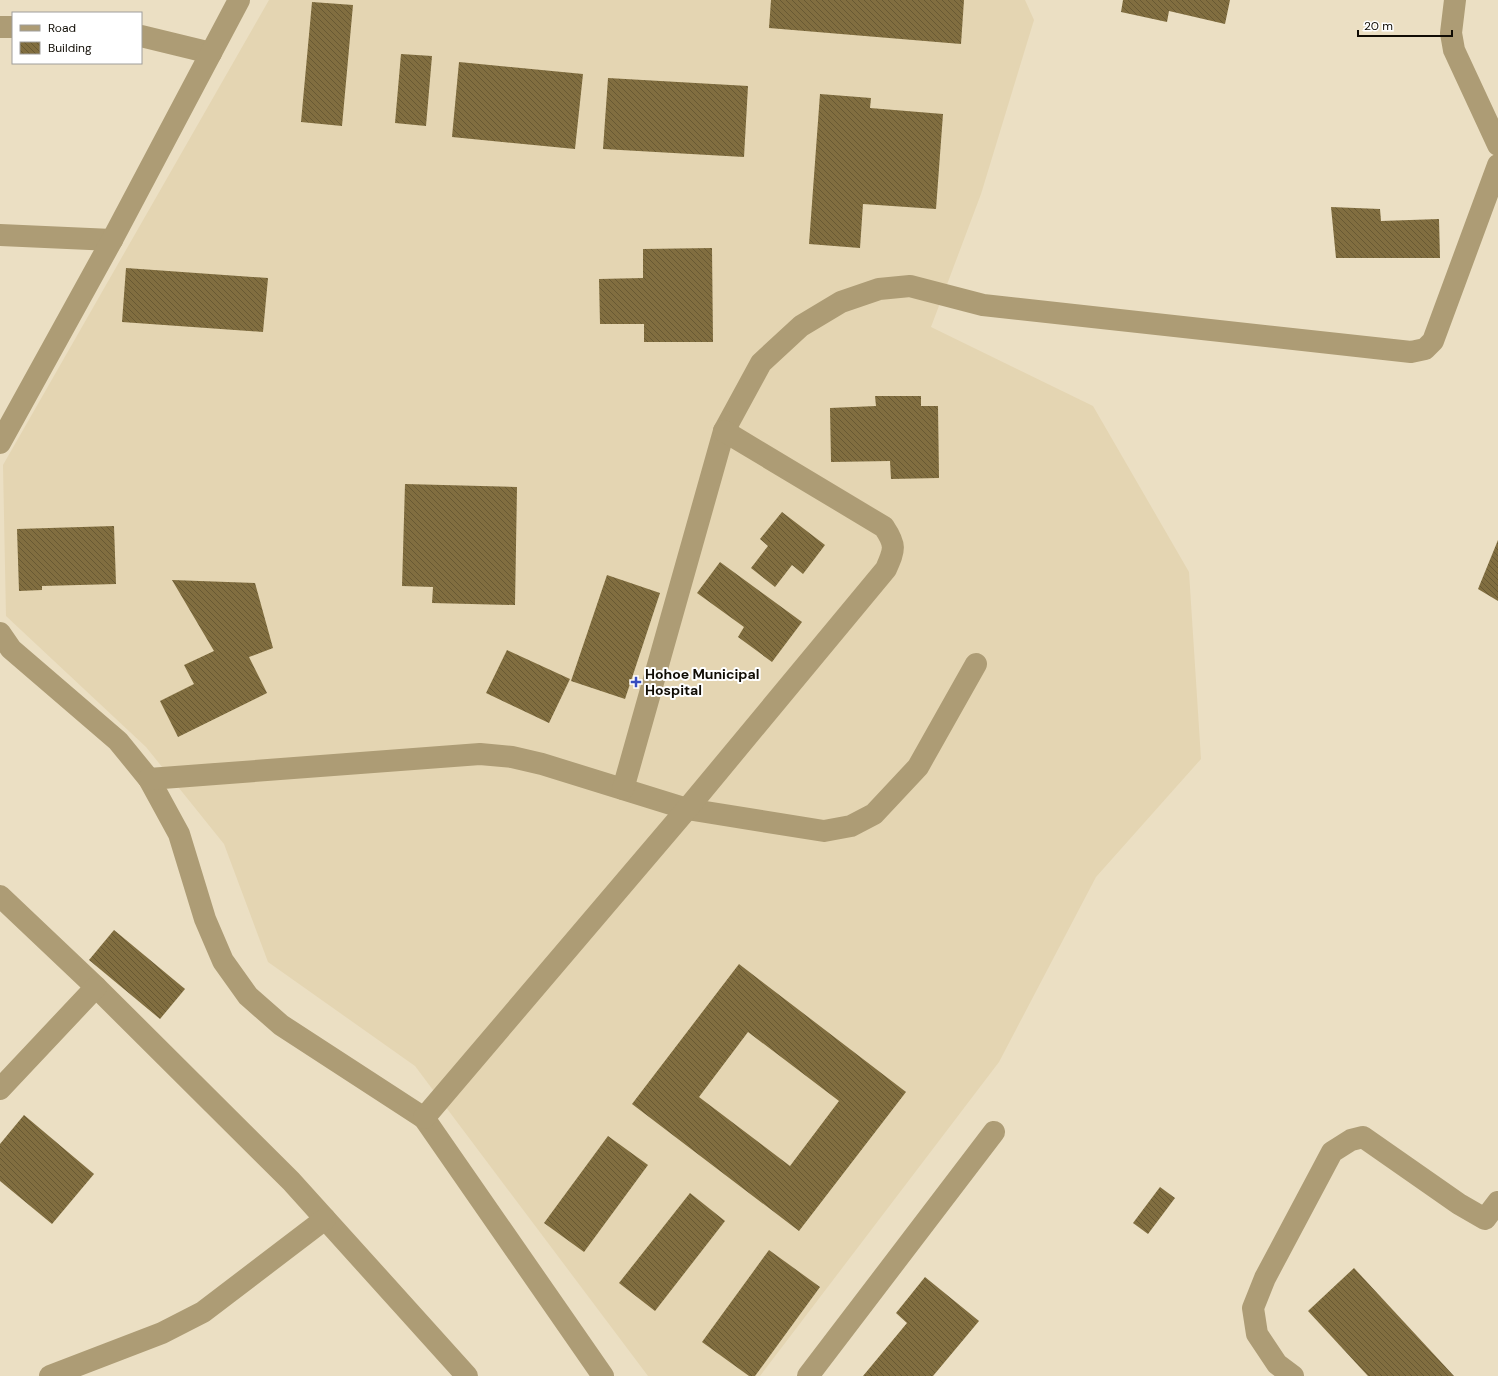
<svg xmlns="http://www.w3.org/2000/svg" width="1498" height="1376" viewBox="0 0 1498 1376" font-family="'DM Sans',sans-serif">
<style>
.built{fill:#e4d5b2}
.building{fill:url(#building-back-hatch);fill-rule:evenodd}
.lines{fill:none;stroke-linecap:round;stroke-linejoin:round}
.minor{stroke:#ad9c75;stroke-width:22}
.poi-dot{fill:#374dbf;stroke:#fff;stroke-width:1.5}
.labels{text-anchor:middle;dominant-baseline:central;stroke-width:4;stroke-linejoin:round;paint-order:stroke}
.poi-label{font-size:14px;font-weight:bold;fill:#100c04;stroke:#fff;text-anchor:start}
</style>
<defs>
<pattern id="building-back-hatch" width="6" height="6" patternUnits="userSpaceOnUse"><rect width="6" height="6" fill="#816e40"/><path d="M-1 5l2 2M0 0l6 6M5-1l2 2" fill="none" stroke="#685933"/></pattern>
</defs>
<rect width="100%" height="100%" fill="#ebdfc3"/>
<path class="built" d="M 269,0 L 1025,0 L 1034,20 L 981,194 L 931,327 L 1093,406 L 1189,572 L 1201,759 L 1096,877 L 999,1062 L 760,1376 L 648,1376 L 415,1066 L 268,962 L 224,844 L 146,747 L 6,616 L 3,465 Z"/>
<g class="building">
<path d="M 771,0 L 964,0 L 961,44 L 769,28 Z"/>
<path d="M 1123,0 L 1230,0 L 1225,24 L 1169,11 L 1167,22 L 1121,12 Z"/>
<path d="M 312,2 L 353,5 L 342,126 L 301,122 Z"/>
<path d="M 401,54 L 432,56 L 426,126 L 395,123 Z"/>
<path d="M 459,62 L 583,74 L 575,149 L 452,137 Z"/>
<path d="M 608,78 L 748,86 L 744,157 L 603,149 Z"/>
<path d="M 820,94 L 871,98 L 870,108 L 943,114 L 936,209 L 863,204 L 860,248 L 809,244 Z"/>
<path d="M 1331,207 L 1380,209 L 1381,221 L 1439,219 L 1440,258 L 1336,258 Z"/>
<path d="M 712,248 L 713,342 L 644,342 L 644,324 L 600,324 L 599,279 L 643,278 L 643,249 Z"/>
<path d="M 126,268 L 268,278 L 263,332 L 122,322 Z"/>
<path d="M 875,396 L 921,396 L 921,406 L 938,406 L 939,478 L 891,479 L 890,461 L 831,462 L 830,408 L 876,406 Z"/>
<path d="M 405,484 L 517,487 L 515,605 L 432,603 L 433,587 L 402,586 Z"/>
<path d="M 782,512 L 825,545 L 803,574 L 792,565 L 775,587 L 751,568 L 768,546 L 760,539 Z"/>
<path d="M 114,526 L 116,584 L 42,586 L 42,590 L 19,591 L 17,529 Z"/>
<path d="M 1498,540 L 1498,601 L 1478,589 Z"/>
<path d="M 720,562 L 802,622 L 772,662 L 738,637 L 744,627 L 697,593 Z"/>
<path d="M 607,575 L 660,593 L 625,699 L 571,681 Z"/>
<path d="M 172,580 L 255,583 L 273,648 L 249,657 L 267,693 L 178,737 L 160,701 L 194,684 L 184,665 L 214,651 Z"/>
<path d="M 507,650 L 570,679 L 549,723 L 486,693 Z"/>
<path d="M 114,930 L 185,989 L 160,1019 L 89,960 Z"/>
<path d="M 739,964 L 906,1092 L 799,1231 L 632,1104 ZM 748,1032 L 839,1101 L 790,1166 L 699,1097 Z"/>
<path d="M 24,1115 L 94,1174 L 52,1224 L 0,1181 L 0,1144 Z"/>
<path d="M 608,1136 L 648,1165 L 584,1252 L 544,1223 Z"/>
<path d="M 1160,1187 L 1175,1198 L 1148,1234 L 1133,1223 Z"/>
<path d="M 690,1193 L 725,1221 L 655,1311 L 619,1283 Z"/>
<path d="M 769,1250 L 820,1287 L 755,1376 L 749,1376 L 702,1342 Z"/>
<path d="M 1354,1268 L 1454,1376 L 1368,1376 L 1308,1311 Z"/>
<path d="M 925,1277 L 979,1321 L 933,1376 L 863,1376 L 907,1323 L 896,1313 Z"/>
</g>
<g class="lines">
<g class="minor">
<path d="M 1455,0 L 1451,33 L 1454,50 L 1498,145"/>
<path d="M 0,27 L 13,27"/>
<path d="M 141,36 L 211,53"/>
<path d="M 0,235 L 112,240"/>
<path d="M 0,443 L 112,240 L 239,0"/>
<path d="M 0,633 L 11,649 L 118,741 L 149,779 L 179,834 L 205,919 L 223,961 L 248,996 L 281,1025 L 424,1118 L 603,1376"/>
<path d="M 149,779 L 480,754 L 512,757 L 542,764 L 687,809 L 824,831 L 851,826 L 874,814 L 918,767 L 976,664"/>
<path d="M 623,789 L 724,431 L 761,363 L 801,326 L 841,302 L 879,289 L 910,286 L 983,305 L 1411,352 L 1425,349 L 1433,341 L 1498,165"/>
<path d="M 0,896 L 96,987 L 291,1181 L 467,1376"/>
<path d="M 0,1089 L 96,987"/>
<path d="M 424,1118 L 687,809 L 886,569 C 895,549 896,545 884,527 L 724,431"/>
<path d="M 50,1376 L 162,1333 L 203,1312 L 325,1219"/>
<path d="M 808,1376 L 994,1132"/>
<path d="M 1293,1376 L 1277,1364 L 1257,1334 L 1253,1308 L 1265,1278 L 1332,1152 L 1351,1140 L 1363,1137 L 1459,1204 L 1485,1219 L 1498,1202"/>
</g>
</g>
<path class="poi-dot" d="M634 676h4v4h4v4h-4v4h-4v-4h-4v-4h4z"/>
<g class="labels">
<g class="poi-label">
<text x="645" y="674">Hohoe Municipal<tspan x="645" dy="16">Hospital</tspan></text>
</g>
</g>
<rect x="12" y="12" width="130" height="52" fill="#ffffff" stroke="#9f9e9b"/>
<rect x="20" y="25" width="20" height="6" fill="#ad9c75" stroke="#9f9e9b"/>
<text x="48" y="32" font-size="12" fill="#100c04">Road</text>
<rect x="20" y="42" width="20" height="12" fill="url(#building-back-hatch)" stroke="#9f9e9b"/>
<text x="48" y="52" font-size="12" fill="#100c04">Building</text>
<path d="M1358 30v6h94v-6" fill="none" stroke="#100c04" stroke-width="2"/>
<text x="1364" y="30" font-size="12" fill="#100c04" stroke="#ffffff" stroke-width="3" paint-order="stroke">20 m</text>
</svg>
